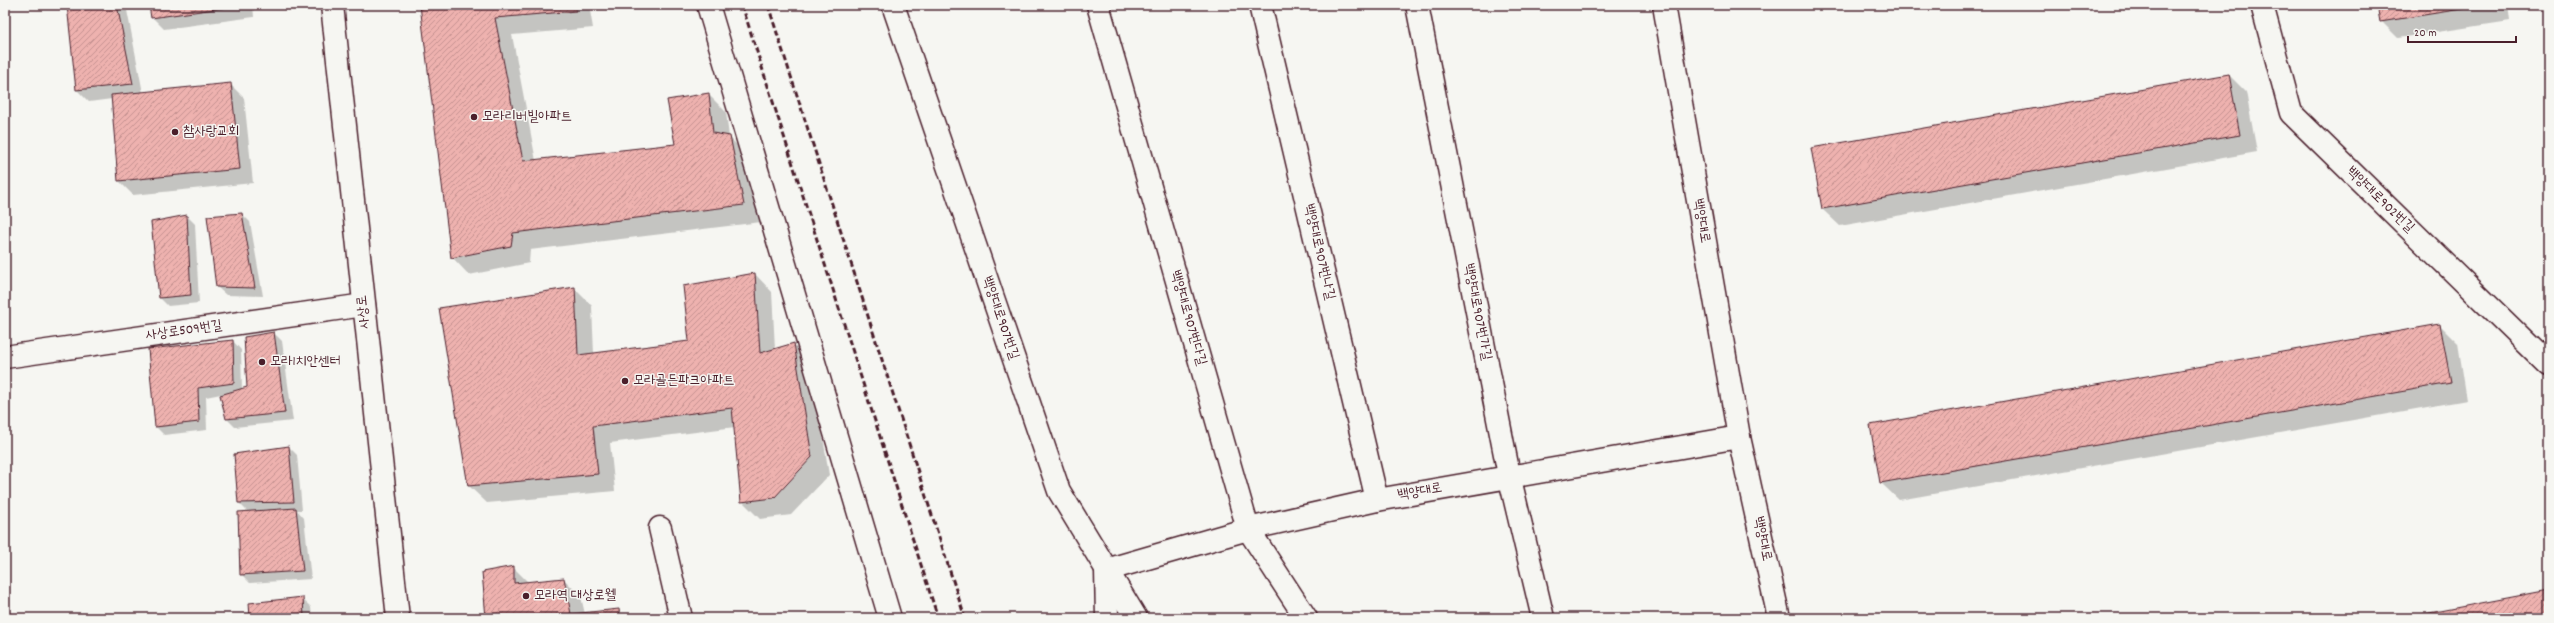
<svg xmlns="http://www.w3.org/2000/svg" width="2554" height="623" viewBox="0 0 2554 623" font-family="Dekko,'Poor Story',sans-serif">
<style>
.shadow{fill:#0003}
.building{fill:url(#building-hatch);stroke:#4a1f2b}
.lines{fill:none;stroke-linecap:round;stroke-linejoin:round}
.street-casing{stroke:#4a1f2b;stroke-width:25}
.secondary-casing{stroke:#4a1f2b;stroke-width:25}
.street{stroke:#f6f6f2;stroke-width:22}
.secondary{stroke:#f6f6f2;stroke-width:22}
.rail{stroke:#4a1f2b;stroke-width:3;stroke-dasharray:6 3;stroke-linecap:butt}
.poi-dot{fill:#4a1f2b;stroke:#f6f6f2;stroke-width:1.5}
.labels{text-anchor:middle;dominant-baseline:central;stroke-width:3;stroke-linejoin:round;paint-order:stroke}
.poi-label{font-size:14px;fill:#4a1f2b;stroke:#f6f6f2;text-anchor:start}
.street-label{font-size:14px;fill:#4a1f2b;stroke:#f6f6f2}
</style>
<defs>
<pattern id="building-hatch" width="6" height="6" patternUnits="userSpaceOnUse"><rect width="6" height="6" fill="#eeb2af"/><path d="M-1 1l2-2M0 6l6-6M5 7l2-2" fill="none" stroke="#c3908f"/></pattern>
</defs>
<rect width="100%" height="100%" fill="#f6f6f2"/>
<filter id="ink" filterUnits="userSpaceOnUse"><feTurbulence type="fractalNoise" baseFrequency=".025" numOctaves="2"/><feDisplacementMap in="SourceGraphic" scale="8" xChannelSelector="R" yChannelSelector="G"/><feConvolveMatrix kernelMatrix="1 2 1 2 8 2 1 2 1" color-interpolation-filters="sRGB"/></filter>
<g filter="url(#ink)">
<g class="shadow">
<path d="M 68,5 L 126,5 L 143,93 L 230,84 L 244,98 L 253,183 L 133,195 L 119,181 L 112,99 L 89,102 L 77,90 Z"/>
<path d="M 150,5 L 253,5 L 254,17 L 164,29 L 152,17 Z"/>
<path d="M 421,5 L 589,5 L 593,28 L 512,35 L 536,161 L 676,145 L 709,95 L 726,112 L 729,137 L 747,155 L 761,222 L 530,250 L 529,263 L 469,275 L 452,257 Z"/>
<path d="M 2379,5 L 2508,5 L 2510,21 L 2398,38 L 2381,21 Z"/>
<path d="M 2229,75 L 2246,92 L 2257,152 L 1840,226 L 1822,209 Z"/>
<path d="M 242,214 L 250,222 L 263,296 L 226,295 L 217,287 Z"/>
<path d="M 187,216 L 195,224 L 199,303 L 168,306 L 160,298 Z"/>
<path d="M 755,274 L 772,292 L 775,349 L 793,344 L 811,361 L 829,475 L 791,515 L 760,519 L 742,501 L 735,427 L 610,443 L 615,491 L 487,503 L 469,486 L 440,309 L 574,288 L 592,306 L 594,354 L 690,342 Z"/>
<path d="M 2440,325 L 2458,343 L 2467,400 L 1899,500 L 1881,483 L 1871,425 Z"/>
<path d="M 274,333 L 282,341 L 293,421 L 235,427 L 227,419 L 221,394 L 206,397 L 207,430 L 164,435 L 156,427 L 233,341 L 241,350 L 242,390 L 248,388 Z"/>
<path d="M 289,447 L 297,455 L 302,510 L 297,510 L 304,518 L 311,579 L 250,583 L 241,574 L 248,512 L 239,503 Z"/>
<path d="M 513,567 L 528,582 L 564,579 L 581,597 L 585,614 L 618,610 L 626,618 L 487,618 Z"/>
<path d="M 302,599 L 311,607 L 312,618 L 251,618 Z"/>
</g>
<g class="building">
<path d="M 67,5 L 117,5 L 133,84 L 76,90 Z"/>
<path d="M 149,5 L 243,5 L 151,18 Z"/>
<path d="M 420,5 L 575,5 L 576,11 L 495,18 L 523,161 L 675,144 L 667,100 L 709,93 L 713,133 L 730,136 L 744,205 L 513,233 L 511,246 L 451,258 Z"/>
<path d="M 2377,5 L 2487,5 L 2380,22 Z"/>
<path d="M 2229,74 L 2240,135 L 1822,209 L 1811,148 Z"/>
<path d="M 231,83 L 240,169 L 118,181 L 111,95 Z"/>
<path d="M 242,213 L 255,288 L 216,287 L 207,216 Z"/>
<path d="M 187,215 L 191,295 L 159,298 L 151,222 Z"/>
<path d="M 755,273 L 760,353 L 794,343 L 812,457 L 774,498 L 741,502 L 732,408 L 593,426 L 598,474 L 468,486 L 439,308 L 575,287 L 578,355 L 689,341 L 683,286 Z"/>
<path d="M 2440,324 L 2451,383 L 1880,483 L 1870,425 Z"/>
<path d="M 274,332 L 285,413 L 226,419 L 220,395 L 247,387 L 244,337 Z"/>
<path d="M 233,340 L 234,383 L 198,388 L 199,422 L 155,427 L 148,349 Z"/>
<path d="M 289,446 L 294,502 L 238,503 L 234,454 Z"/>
<path d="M 296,508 L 303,571 L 240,575 L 238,512 Z"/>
<path d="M 514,566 L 514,583 L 564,578 L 571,614 L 619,609 L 620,618 L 486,618 L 482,572 Z"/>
<path d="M 2549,590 L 2549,618 L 2403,618 Z"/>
<path d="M 303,597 L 304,618 L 250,618 L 249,603 Z"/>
</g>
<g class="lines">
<g class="street-casing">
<g id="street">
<path d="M 708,5 L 890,618"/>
<path d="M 893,5 L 1059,491 L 1136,618"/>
<path d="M 1098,5 L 1248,529 L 1306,618"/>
<path d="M 1260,5 L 1377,500"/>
<path d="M 1417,5 L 1509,475 L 1543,618"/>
<path d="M 2262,5 L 2291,113 L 2549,365"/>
<path d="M 5,357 L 364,305"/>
<path d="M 660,528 L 681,618"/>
<path d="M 1107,618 L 1106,570 L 1248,529 L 1377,500 L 1739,437"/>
</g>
</g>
<g class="secondary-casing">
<g id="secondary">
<path d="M 332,5 L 398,618"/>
<path d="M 1664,5 L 1739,437 L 1779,618"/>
</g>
</g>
<use href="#street" class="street"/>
<use href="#secondary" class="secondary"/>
<g class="rail">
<path d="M 742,5 L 938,618"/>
<path d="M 768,5 L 965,618"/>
</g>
</g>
</g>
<g class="poi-dot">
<circle cx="474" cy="117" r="4"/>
<circle cx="175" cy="132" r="4"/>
<circle cx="262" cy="362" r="4"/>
<circle cx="625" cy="381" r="4"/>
<circle cx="526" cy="596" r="4"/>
</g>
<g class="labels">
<g class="poi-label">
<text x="482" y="117">모라리버빌아파트</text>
<text x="183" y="132">참사랑교회</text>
<text x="270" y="362">모라1치안센터</text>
<text x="633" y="381">모라골든파크아파트</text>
<text x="534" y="596">모라역 대상로웰</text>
</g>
<g class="street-label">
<text transform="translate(2380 200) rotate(44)">백양대로902번길</text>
<text transform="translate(1701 221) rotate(80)">백양대로</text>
<text transform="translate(1319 252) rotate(77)">백양대로907번나길</text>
<text transform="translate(364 312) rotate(-96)">사상로</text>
<text transform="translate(1477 312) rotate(79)">백양대로907번가길</text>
<text transform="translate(1000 318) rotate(71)">백양대로907번길</text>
<text transform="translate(1188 318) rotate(74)">백양대로907번다길</text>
<text transform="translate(184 331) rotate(-8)">사상로509번길</text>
<text transform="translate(1420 492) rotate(-10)">백양대로</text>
<text transform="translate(1762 539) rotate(78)">백양대로</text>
</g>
</g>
<rect width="2554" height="623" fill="none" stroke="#f6f6f2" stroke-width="20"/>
<rect x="10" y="10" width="2534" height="603" fill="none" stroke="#4a1f2b" stroke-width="1.5" filter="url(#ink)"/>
<path d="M2408 36v6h108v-6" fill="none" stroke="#4a1f2b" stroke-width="2"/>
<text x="2414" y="36" font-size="12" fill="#4a1f2b" stroke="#f6f6f2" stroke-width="3" paint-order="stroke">20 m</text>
</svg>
